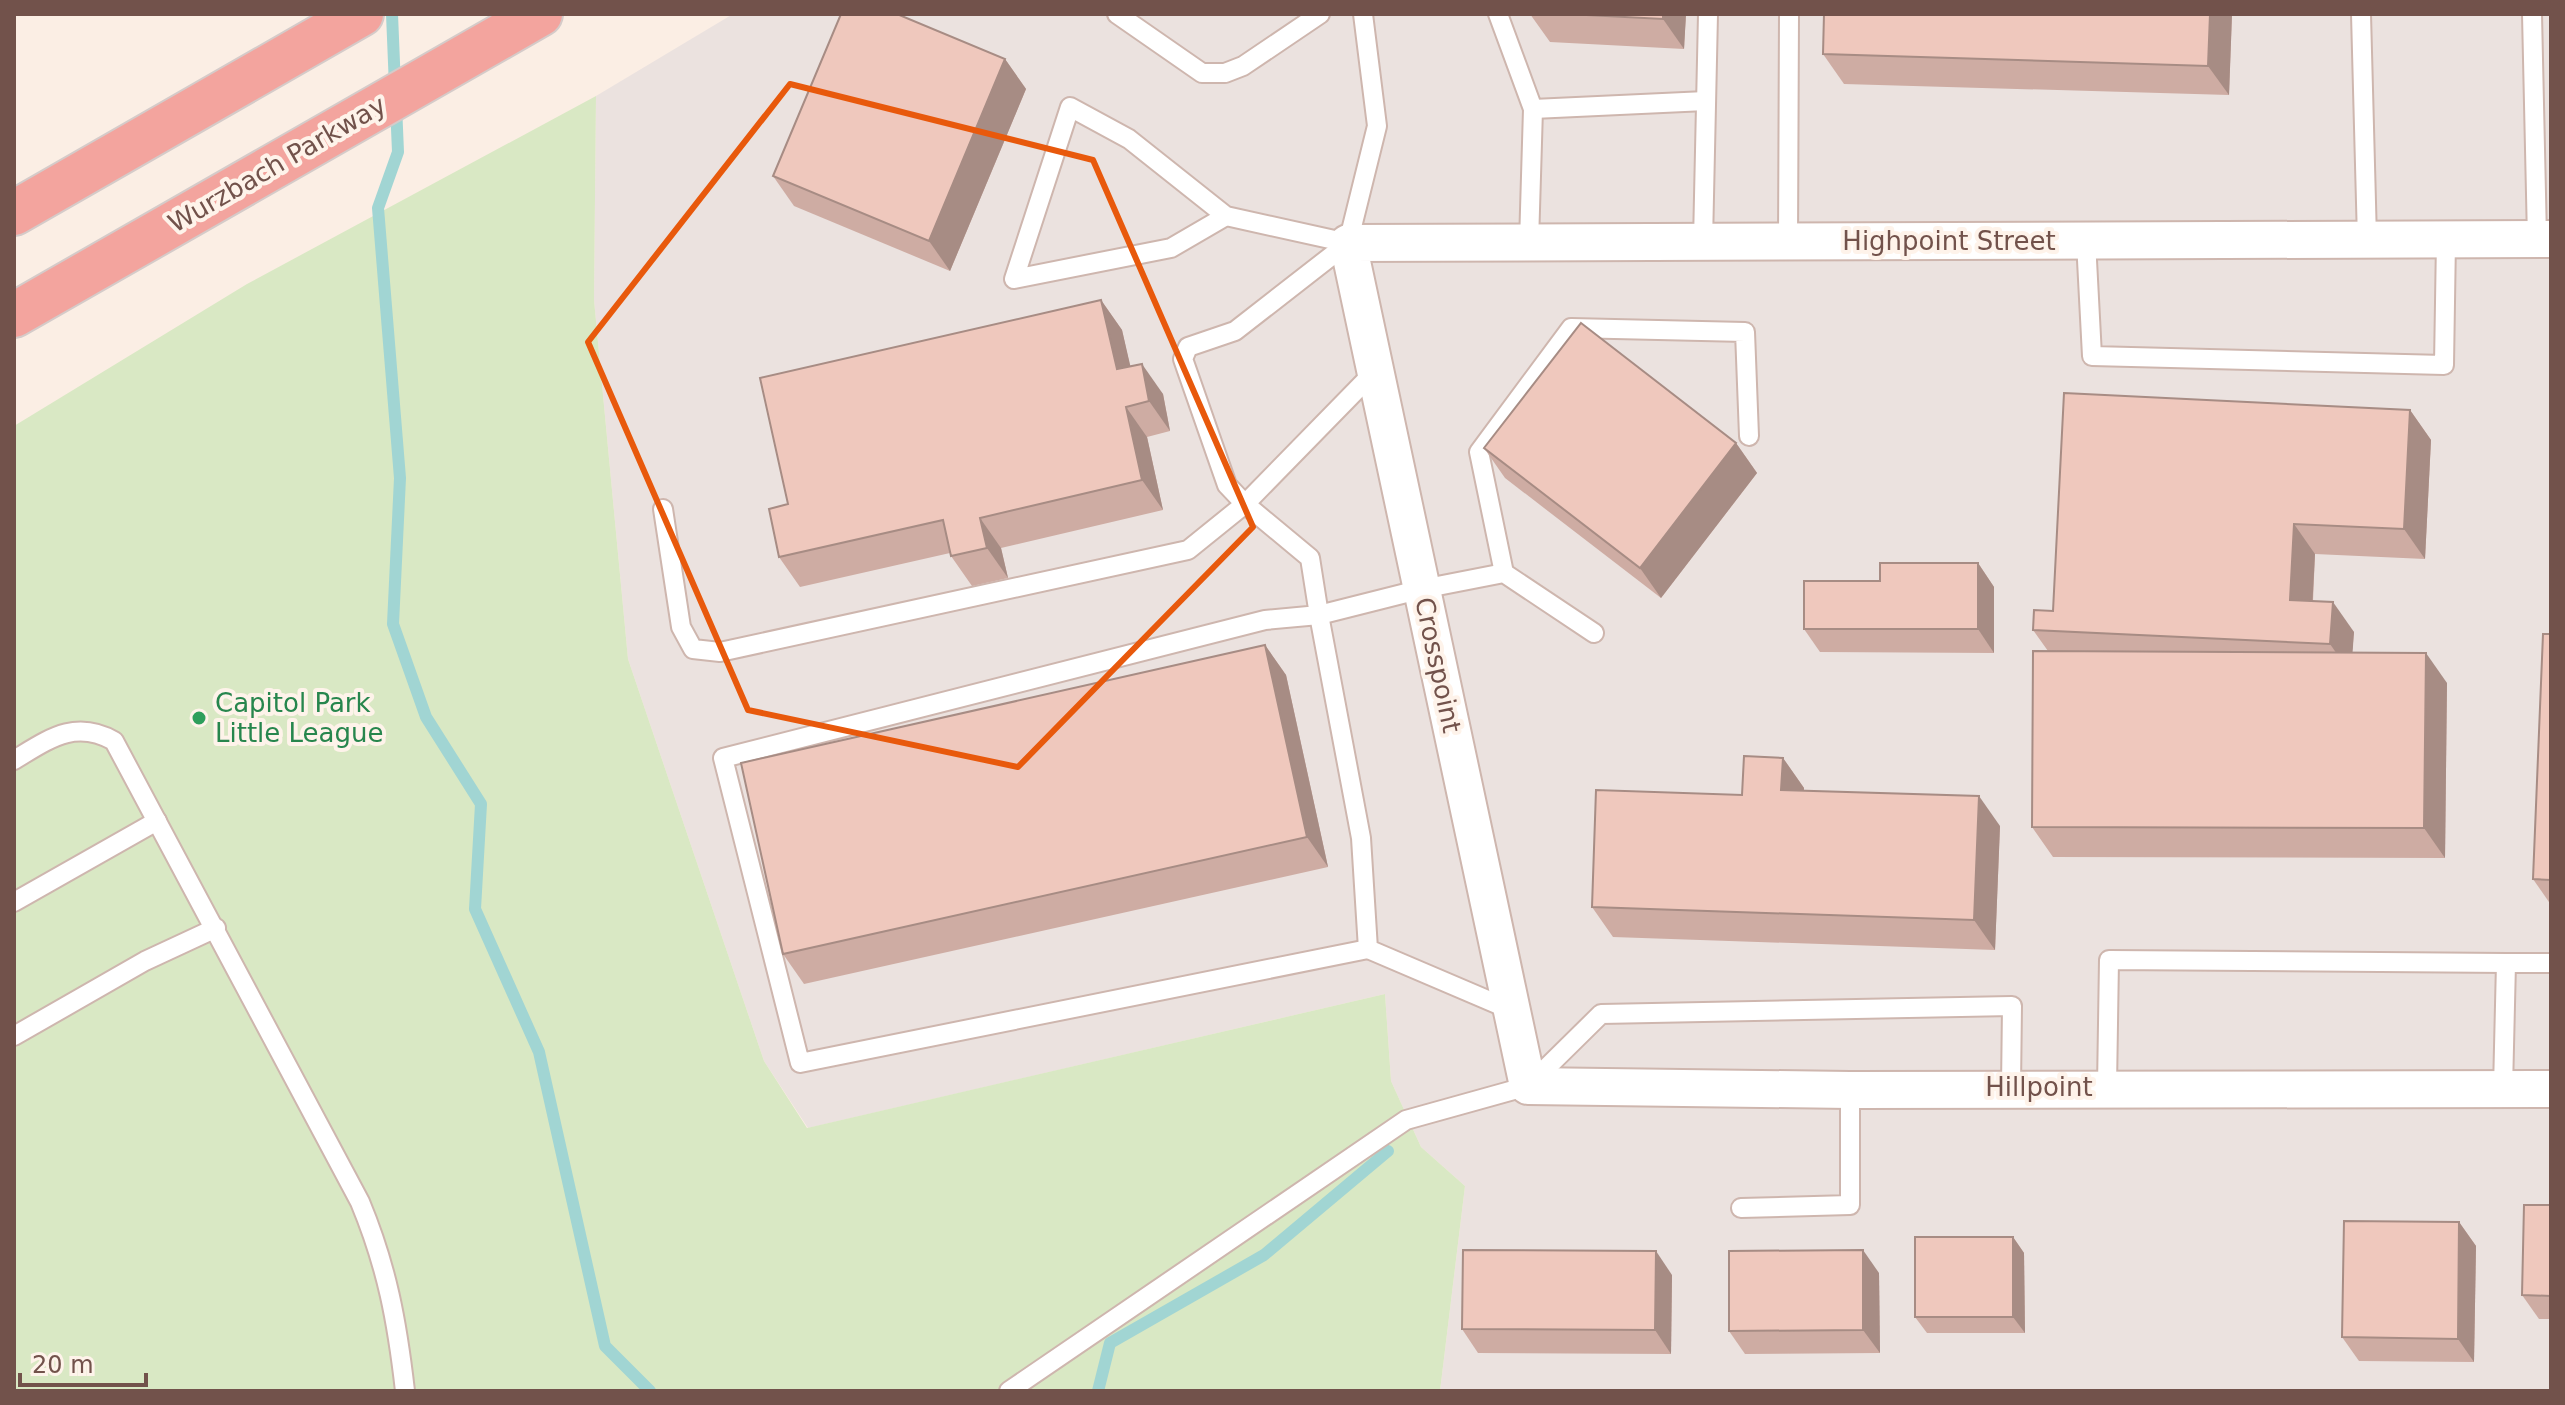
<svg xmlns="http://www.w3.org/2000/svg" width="2565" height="1405" viewBox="0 0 2565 1405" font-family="'DejaVu Sans',sans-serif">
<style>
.industrial{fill:#ebe2df}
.green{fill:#d9e8c4}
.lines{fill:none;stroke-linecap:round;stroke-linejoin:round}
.stream{stroke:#a1d5d3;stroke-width:12}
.lane-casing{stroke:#ceb6ae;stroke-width:22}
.street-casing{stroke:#ceb6ae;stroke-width:40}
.highway-casing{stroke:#d5cbc9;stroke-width:48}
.lane{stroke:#fff;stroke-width:18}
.street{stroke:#fff;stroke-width:36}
.highway{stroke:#f3a49e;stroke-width:44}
.wall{fill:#ceaca3}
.shaded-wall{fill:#a78c84}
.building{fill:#efc8bd;stroke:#a78c84;stroke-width:2}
.marked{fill:none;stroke:#e8590c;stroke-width:6;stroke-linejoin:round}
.leisure-dot{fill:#2e9e5b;stroke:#fef3ea;stroke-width:3}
.labels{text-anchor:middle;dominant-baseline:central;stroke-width:8;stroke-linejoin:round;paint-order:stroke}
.street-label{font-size:26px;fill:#72524b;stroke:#fef3ea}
.leisure-label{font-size:26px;fill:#27864d;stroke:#fef3ea;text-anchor:start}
</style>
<rect width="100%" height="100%" fill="#fbeee4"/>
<path class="industrial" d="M 733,14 L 2551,14 L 2551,1391 L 1440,1391 L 1465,1186 L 1421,1147 L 1391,1081 L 1385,994 L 808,1128 L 764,1061 L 628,659 L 594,300 L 596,96 Z"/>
<path class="green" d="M 596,96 L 594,300 L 628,659 L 764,1061 L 807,1128 L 1385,994 L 1391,1081 L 1421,1147 L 1465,1186 L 1440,1391 L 14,1391 L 14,426 L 247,284 Z"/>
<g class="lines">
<g class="stream">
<path d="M 392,14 L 395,87"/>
<path d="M 396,105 L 398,152 L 378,208 L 400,478 L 393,624 L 426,717 L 481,804 L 475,909 L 539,1052 L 605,1346 L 650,1391"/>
<path d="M 1098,1391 L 1110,1343 L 1264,1255 L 1388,1151"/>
</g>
<g class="lane-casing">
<g id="lane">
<path d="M 1117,14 L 1202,73 L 1225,73 L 1243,66 L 1320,14"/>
<path d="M 1363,14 L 1377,126 L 1348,243 L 1235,331 L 1188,347 L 1183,359 L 1227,485 L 1245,504 L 1310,558 L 1319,615 L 1265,620 L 723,758 L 800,1063 L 1368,949"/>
<path d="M 1498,14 L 1533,109 L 1529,243"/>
<path d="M 2361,14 L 2367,240"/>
<path d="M 2532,14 L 2537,239"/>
<path d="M 1533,109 L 1706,101"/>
<path d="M 1226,216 L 1171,248 L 1014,279 L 1070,107 L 1129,139 L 1226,216 L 1348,243"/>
<path d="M 2086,241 L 2092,356 L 2444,365 L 2446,240"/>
<path d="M 1703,242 L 1708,14"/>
<path d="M 1788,242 L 1789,14"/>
<path d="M 663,509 L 681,627 L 693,649 L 720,652 L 1188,550 L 1245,504 L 1375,371"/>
<path d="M 1504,573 L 1479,452 L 1571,328 L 1745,332 L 1749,436"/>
<path d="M 14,760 C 49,739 75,719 114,741 L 360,1202 C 387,1267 397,1321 405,1391"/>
<path d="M 14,902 L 157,821"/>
<path d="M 1511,1010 L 1368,949 L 1361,838 L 1319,615 L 1422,589 L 1504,573 L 1594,633"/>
<path d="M 14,1036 L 145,961 L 216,928"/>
<path d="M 2107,1087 L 2109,960 L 2506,963"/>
<path d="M 2503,1089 L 2506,963 L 2551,963"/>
<path d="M 1741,1208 L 1850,1205 L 1850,1090"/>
<path d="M 1009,1391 L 1406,1120 L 1528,1086 L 1601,1014 L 2012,1006 L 2011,1087"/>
</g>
</g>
<g class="street-casing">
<path id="street" d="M 2551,239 L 1348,243 L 1528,1086 L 1850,1090 L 2551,1089"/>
</g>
<g class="highway-casing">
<g id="highway">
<path d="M 14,213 L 361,14"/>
<path d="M 14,315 L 540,14"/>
</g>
</g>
<use href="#lane" class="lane"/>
<use href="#street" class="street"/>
<use href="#highway" class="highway"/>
</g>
<g class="wall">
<path d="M 1530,14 L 1686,14 L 1684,49 L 1550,42 Z"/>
<path d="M 1824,14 L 2232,14 L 2229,95 L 1844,84 L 1823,54 Z"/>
<path d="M 1005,59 L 1026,89 L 950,271 L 794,206 L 773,176 Z"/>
<path d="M 1101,300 L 1122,330 L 1130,366 L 1163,394 L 1170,431 L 1147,437 L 1163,510 L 1001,548 L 1008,578 L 972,586 L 951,556 L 950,553 L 800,587 L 779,557 Z"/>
<path d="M 2410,410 L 2431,440 L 2425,559 L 2315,554 L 2313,601 L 2354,632 L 2352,652 L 2447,683 L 2445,858 L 2053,857 L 2032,827 L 2048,651 L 2033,630 L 2053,611 Z"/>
<path d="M 1736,443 L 1757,473 L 1661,598 L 1505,478 L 1484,448 Z"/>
<path d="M 1978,563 L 1994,587 L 1994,653 L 1820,652 L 1804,629 L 1880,581 Z"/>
<path d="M 2551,634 L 2551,905 L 2533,879 Z"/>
<path d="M 1265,645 L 1286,675 L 1328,867 L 804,984 L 783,954 Z"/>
<path d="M 1783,758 L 1804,788 L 1803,791 L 2000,826 L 1995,950 L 1613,937 L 1592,907 L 1742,795 Z"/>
<path d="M 2551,1205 L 2551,1319 L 2539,1319 L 2522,1295 Z"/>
<path d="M 2459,1222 L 2476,1246 L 2474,1362 L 2359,1361 L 2342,1337 Z"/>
<path d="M 2013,1237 L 2024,1253 L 2025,1333 L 1927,1333 L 1915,1317 Z"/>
<path d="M 1879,1273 L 1880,1353 L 1745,1354 L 1729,1331 Z"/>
<path d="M 1672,1275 L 1671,1354 L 1478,1353 L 1462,1329 Z"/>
</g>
<g class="shaded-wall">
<path d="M 1663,14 L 1686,14 L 1684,49 L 1663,19 Z"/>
<path d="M 2210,14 L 2232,14 L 2229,95 L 2208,66 Z"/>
<path d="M 1005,59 L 1026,89 L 950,271 L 929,241 Z"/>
<path d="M 1101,300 L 1122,330 L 1138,399 L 1117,369 Z"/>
<path d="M 1142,364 L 1163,394 L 1170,431 L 1149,401 Z"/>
<path d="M 1126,407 L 1147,437 L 1163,510 L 1142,480 Z"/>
<path d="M 2410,410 L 2431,440 L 2425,559 L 2404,529 Z"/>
<path d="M 1736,443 L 1757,473 L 1661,598 L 1640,568 Z"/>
<path d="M 980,518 L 1001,548 L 1008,578 L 987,548 Z"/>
<path d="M 2294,524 L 2315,554 L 2311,630 L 2290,600 Z"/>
<path d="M 1978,563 L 1994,587 L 1994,653 L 1978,629 Z"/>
<path d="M 2333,602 L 2354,632 L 2351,674 L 2330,644 Z"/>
<path d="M 1265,645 L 1286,675 L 1328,867 L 1307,837 Z"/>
<path d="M 2426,653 L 2447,683 L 2445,858 L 2424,828 Z"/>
<path d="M 1783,758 L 1804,788 L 1802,820 L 1781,790 Z"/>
<path d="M 1979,796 L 2000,826 L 1995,950 L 1974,920 Z"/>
<path d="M 2459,1222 L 2476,1246 L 2474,1362 L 2458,1339 Z"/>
<path d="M 2013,1237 L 2024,1253 L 2025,1333 L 2013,1317 Z"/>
<path d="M 1863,1250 L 1879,1273 L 1880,1353 L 1863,1330 Z"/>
<path d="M 1656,1251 L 1672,1275 L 1671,1354 L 1655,1330 Z"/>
</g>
<g class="building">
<path d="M 841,14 L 897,14 L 1005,59 L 929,241 L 773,176 Z"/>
<path d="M 1567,14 L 1663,14 L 1663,19 Z"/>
<path d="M 1824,14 L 2210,14 L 2208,66 L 1823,54 Z"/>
<path d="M 1101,300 L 1117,369 L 1142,364 L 1149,401 L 1126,407 L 1142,480 L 980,518 L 987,548 L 951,556 L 943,520 L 779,557 L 769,509 L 788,504 L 760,378 Z"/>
<path d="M 1581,323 L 1736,443 L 1640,568 L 1484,448 Z"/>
<path d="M 2064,393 L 2410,410 L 2404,529 L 2294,524 L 2290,600 L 2333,602 L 2330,644 L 2033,630 L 2034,610 L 2053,611 Z"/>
<path d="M 1880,563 L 1978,563 L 1978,629 L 1804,629 L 1804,581 L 1880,581 Z"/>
<path d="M 2543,634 L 2551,634 L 2551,880 L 2533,879 Z"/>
<path d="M 1265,645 L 1307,837 L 783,954 L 741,763 Z"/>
<path d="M 2033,651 L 2426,653 L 2424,828 L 2032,827 Z"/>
<path d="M 1744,756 L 1783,758 L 1781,790 L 1979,796 L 1974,920 L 1592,907 L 1596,790 L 1742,795 Z"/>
<path d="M 2524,1205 L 2551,1205 L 2551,1296 L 2522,1295 Z"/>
<path d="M 2344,1221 L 2459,1222 L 2458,1339 L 2342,1337 Z"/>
<rect x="1915" y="1237" width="98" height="80"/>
<path d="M 1463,1250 L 1656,1251 L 1655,1330 L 1462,1329 Z"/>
<path d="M 1863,1250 L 1863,1330 L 1729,1331 L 1729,1251 Z"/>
</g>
<path class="marked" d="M 790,84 L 1093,160 L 1253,527 L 1018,767 L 748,710 L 588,342 Z"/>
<circle class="leisure-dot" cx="199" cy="718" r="8"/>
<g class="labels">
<g class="street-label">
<text transform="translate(277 164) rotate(-30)">Wurzbach Parkway</text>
<text x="1949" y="241">Highpoint Street</text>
<text transform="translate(1438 665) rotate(78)">Crosspoint</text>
<text x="2039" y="1087">Hillpoint</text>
</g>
<g class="leisure-label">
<text x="215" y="703">Capitol Park<tspan x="215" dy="30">Little League</tspan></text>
</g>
</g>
<rect width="2565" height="1405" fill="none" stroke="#72524b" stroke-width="32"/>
<path d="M20 1373v12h126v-12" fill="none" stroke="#72524b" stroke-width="4"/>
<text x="32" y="1373" font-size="24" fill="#72524b" stroke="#fef3ea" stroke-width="6" paint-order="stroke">20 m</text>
</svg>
